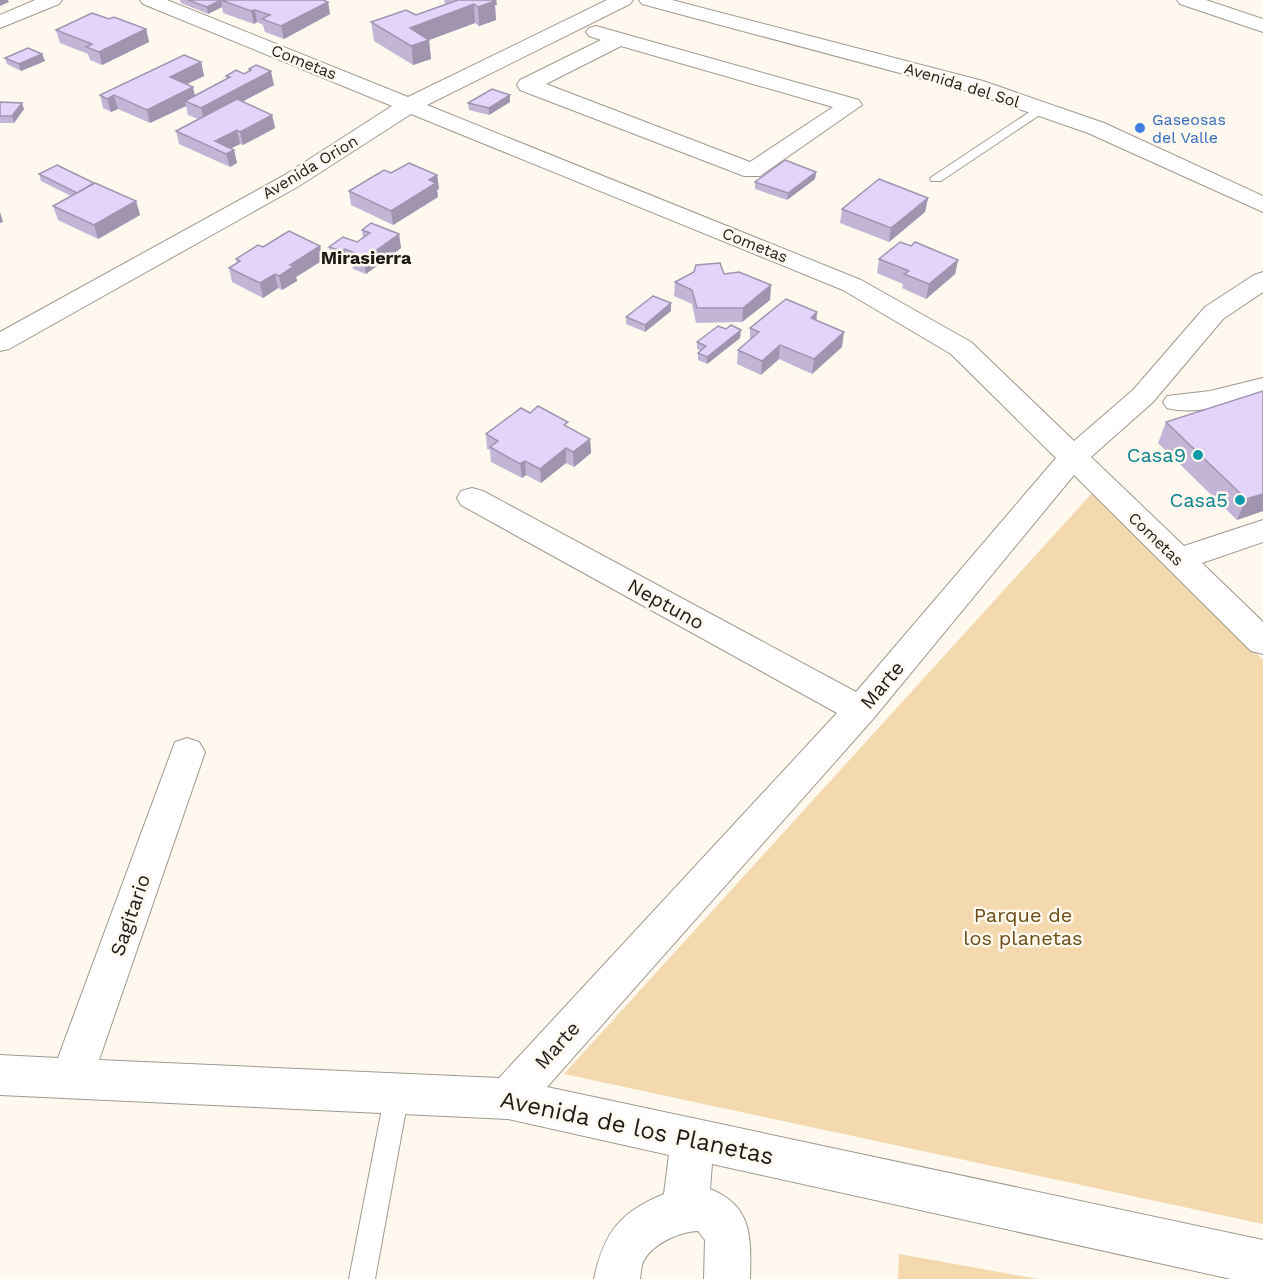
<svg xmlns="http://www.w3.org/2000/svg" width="1263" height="1279" viewBox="0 0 1263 1279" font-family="'Work Sans',sans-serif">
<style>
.green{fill:#f4d8ae}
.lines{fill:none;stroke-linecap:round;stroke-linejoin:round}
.lane-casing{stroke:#a0998f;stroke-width:2}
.street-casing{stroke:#a0998f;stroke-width:2}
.lane{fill:#fff;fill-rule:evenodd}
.street{fill:#fff;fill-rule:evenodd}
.wall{fill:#c4b5d7}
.shaded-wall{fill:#a094af}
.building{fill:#e4d3fa;stroke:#a094af;stroke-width:1.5}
.shop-dot{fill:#3f7fe0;stroke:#fef8ef;stroke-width:2}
.culture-dot{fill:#0f9aa8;stroke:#fef8ef;stroke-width:2}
.labels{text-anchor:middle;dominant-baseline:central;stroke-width:5;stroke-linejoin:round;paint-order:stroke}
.far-street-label{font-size:16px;fill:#1e1b17;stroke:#fef8ef}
.far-shop-label{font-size:16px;fill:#366cbe;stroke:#fef8ef;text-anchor:start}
.far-quarter-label{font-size:18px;font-weight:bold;fill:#1e1b17;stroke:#fef8ef}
.culture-label{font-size:20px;fill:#0d838f;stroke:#fef8ef;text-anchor:end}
.street-label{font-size:20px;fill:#1e1b17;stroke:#fef8ef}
.park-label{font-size:20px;fill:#6c4d16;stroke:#fef8ef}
.near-street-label{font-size:24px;fill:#1e1b17;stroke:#fef8ef}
</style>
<rect width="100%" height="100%" fill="#fef8ef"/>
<g class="green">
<path d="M 1094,491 L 1263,660 L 1263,1224 L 564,1074 Z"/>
<path d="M 899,1254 L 1038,1279 L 898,1279 Z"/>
</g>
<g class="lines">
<g class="lane-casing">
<g id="lane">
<path d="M 1040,105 L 1046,109 L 1044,112 L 941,181 L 931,181 L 930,178 Z"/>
<path d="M 397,1082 L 405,1085 L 409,1093 L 375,1279 L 349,1279 L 385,1093 L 389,1085 Z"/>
</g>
</g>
<g class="street-casing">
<g id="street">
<path d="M 35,0 L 62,0 L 59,4 L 0,28 L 0,15 Z"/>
<path d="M 140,0 L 167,0 L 408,97 L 607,0 L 633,0 L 630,4 L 427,105 L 861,280 L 971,342 L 1074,441 L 1133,390 L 1205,307 L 1254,275 L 1263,272 L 1263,292 L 1223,319 L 1153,402 L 1091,457 L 1184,546 L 1263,520 L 1263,542 L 1202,563 L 1263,622 L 1263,654 L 1251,651 L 1074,475 L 873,719 L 547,1087 L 1263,1240 L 1263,1279 L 1231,1279 L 712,1164 L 710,1189 C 753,1206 751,1238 750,1279 L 704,1279 L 705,1240 L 698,1231 C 679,1232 654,1243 644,1260 C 641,1265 641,1273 640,1279 L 594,1279 C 604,1232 620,1212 664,1194 L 669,1155 L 508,1119 L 0,1095 L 0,1055 L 58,1058 L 175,742 L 187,738 L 199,742 L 205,752 L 99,1060 L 499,1078 L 837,713 L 461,505 L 457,498 L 461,491 L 472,488 L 483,491 L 856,692 L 1056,458 L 951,354 L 843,290 L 411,114 L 299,186 L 9,349 L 0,351 L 0,332 L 283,176 L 392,106 L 143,4 Z"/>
<path d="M 639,0 L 672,0 L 983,81 L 1104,123 L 1263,196 L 1263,212 L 1088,133 L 967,91 L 642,4 Z"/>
<path d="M 1177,0 L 1206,0 L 1263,19 L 1263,32 L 1180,4 Z"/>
<path d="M 596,26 L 859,100 L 862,105 L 760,176 L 744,176 L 520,90 L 517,85 L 520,80 L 601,40 L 589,36 L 586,32 L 589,28 ZM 621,46 L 833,107 L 750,162 L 546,84 Z"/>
<path d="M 1263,378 L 1263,396 C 1233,403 1198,416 1167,408 L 1163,402 L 1167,396 L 1210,391 Z"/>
</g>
</g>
<use href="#lane" class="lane"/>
<use href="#street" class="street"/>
</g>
<g class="wall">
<path d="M 180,0 L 323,0 L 328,2 L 330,14 L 284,39 L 265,32 L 263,25 L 257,22 L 254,24 L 223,13 L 222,7 L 208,14 L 181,3 Z"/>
<path d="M 444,0 L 496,0 L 497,5 L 495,5 L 496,20 L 479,26 L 475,23 L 429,40 L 431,59 L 413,65 L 374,41 L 371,22 L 416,15 L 445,4 Z"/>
<path d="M 109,19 L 146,29 L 149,42 L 102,65 L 90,60 L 88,54 L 60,43 L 56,30 Z"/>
<path d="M 42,54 L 45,61 L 21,71 L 7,64 L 5,58 Z"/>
<path d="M 201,62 L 204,76 L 186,84 L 195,96 L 227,79 L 226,76 L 244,74 L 249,71 L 249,69 L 274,85 L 242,101 L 272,115 L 275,128 L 243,145 L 240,144 L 231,148 L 234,150 L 237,163 L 230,167 L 179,144 L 176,131 L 198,119 L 188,115 L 186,106 L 150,123 L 118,109 L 111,112 L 103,108 L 100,95 Z"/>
<path d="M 510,95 L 510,102 L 489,115 L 469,110 L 468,103 Z"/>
<path d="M 0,102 L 24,109 L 14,123 L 0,123 Z"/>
<path d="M 816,172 L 815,179 L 787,200 L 755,189 L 755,182 Z"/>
<path d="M 391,173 L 437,175 L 439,189 L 437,190 L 438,197 L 393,225 L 351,205 L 349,191 Z"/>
<path d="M 39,174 L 136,201 L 140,215 L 98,239 L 58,220 L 53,206 L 71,196 L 41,181 Z"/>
<path d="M 928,198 L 925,212 L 889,242 L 840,223 L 842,209 Z"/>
<path d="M 362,230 L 399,234 L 401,248 L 366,274 L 353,269 L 352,265 L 347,263 L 343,266 L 332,261 L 329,247 L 357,242 L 363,238 Z"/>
<path d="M 911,246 L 958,260 L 955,274 L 926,299 L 902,288 L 903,284 L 877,273 L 879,259 Z"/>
<path d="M 263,247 L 323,260 L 296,277 L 297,281 L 282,290 L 278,288 L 263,298 L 232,282 L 229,268 L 237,263 L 236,259 Z"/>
<path d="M 724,274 L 771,285 L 770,300 L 742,322 L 696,323 L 692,304 L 674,296 L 675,282 Z"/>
<path d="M 671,311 L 645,332 L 626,324 L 626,317 Z"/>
<path d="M 816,320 L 842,347 L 812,374 L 779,359 L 761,375 L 737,364 L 738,350 L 750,340 L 750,328 Z"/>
<path d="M 740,338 L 707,364 L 698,360 L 698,353 L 701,351 L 697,349 L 697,342 Z"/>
<path d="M 530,413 L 569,428 L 590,439 L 591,453 L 574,467 L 566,463 L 541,483 L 526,475 L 522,478 L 491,462 L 490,450 L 487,449 L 486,434 Z"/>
<path d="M 1166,422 L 1263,511 L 1237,520 L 1158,443 Z"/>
</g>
<g class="shaded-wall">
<path d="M 0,0 L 8,0 L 9,2 L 0,6 Z"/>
<path d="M 479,0 L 496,0 L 497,5 L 495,5 L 496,20 L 479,26 L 478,7 Z"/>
<path d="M 221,1 L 222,7 L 208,14 L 207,7 Z"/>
<path d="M 328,2 L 330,14 L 284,39 L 281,26 Z"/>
<path d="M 474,4 L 475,23 L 429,40 L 431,59 L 413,65 L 410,28 Z"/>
<path d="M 255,10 L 257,22 L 254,24 L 251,11 Z"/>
<path d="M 146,29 L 149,42 L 102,65 L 99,52 Z"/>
<path d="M 42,54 L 45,61 L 21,71 L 19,64 Z"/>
<path d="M 201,62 L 204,76 L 173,91 L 170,77 Z"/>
<path d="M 271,71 L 274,85 L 204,122 L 201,108 Z"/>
<path d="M 193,87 L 196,101 L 185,101 L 186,106 L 150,123 L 147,110 Z"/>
<path d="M 114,95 L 118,109 L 111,112 L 107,99 Z"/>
<path d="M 510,95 L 510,102 L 489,115 L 489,108 Z"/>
<path d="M 22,103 L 24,109 L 14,123 L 12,116 Z"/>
<path d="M 272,115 L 275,128 L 243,145 L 240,132 Z"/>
<path d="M 237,130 L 240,144 L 224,152 L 215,141 Z"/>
<path d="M 234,150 L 237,163 L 230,167 L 226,154 Z"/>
<path d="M 816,172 L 815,179 L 787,200 L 788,193 Z"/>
<path d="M 437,175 L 439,189 L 437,190 L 438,197 L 393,225 L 391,211 L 429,180 Z"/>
<path d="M 928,198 L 925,212 L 889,242 L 891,228 Z"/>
<path d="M 136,201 L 140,215 L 98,239 L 94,225 Z"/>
<path d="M 0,212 L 3,222 L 0,223 Z"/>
<path d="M 399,234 L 401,248 L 366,274 L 363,260 Z"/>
<path d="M 320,246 L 323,260 L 296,277 L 297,281 L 282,290 L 279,276 L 290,265 Z"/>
<path d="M 345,249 L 347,263 L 343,266 L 341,251 Z"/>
<path d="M 958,260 L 955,274 L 926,299 L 929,284 Z"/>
<path d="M 275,274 L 278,288 L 263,298 L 260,283 Z"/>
<path d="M 771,285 L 770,300 L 742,322 L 743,308 Z"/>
<path d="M 671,303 L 671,311 L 645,332 L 645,325 Z"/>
<path d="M 817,312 L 816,327 L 811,318 Z"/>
<path d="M 741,330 L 740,338 L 707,364 L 707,357 Z"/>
<path d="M 844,332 L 842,347 L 812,374 L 814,359 Z"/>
<path d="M 780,345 L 779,359 L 761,375 L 762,361 Z"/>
<path d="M 590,439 L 591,453 L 574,467 L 573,452 Z"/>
<path d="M 566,448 L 566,463 L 541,483 L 540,469 Z"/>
<path d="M 525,461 L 526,475 L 522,478 L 520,464 Z"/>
<path d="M 1263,494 L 1263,511 L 1237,520 L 1246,499 Z"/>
</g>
<g class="building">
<path d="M 188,0 L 221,0 L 207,7 Z"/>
<path d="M 221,0 L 323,0 L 328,2 L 281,26 L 262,19 L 270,15 L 255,10 L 251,11 Z"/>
<path d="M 458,0 L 493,0 L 495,1 L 478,7 L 474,4 L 410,28 L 429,40 L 411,46 L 371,22 L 406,10 L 416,15 Z"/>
<path d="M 92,13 L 109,19 L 114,17 L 146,29 L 99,52 L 86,47 L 92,44 L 56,30 Z"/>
<path d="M 28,48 L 42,54 L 19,64 L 5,58 Z"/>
<path d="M 184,55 L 201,62 L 170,77 L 193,87 L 147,110 L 114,95 L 107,99 L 100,95 Z"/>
<path d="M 256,65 L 271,71 L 201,108 L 185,101 L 230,77 L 226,76 L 236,70 L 244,74 L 251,70 L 249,69 Z"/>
<path d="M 492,89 L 510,95 L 489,108 L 468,103 Z"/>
<path d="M 237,99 L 272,115 L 240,132 L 237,130 L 215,141 L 234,150 L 226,154 L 176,131 Z"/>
<path d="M 0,102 L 22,103 L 12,116 L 0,116 Z"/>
<path d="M 785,160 L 816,172 L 788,193 L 755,182 Z"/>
<path d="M 409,163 L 437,175 L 429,180 L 436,183 L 391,211 L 349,191 L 384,170 L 391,173 Z"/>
<path d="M 57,165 L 94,183 L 77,193 L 39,174 Z"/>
<path d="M 879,179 L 928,198 L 891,228 L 842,209 Z"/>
<path d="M 95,183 L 136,201 L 94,225 L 53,206 Z"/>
<path d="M 371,223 L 399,234 L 363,260 L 351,255 L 355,253 L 345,249 L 341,251 L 329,247 L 343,237 L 357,242 L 370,233 L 362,230 Z"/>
<path d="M 289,231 L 320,246 L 290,265 L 294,266 L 279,276 L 275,274 L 260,283 L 229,268 L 240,261 L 236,259 L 258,245 L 263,247 Z"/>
<path d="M 900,242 L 911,246 L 915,242 L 958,260 L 929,284 L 904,274 L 909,271 L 879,259 Z"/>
<path d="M 720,263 L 724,274 L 739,272 L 771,285 L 743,308 L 697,308 L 692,290 L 675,282 L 694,272 L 696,265 Z"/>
<path d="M 653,296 L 671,303 L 645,325 L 626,317 Z"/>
<path d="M 786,299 L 817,312 L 811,318 L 844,332 L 814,359 L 780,345 L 762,361 L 738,350 L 759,332 L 750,328 Z"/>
<path d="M 731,325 L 741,330 L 707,357 L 698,353 L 706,346 L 697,342 L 718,326 L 726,329 Z"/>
<path d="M 1263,391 L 1263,494 L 1246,499 L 1166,422 Z"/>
<path d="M 538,406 L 568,422 L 564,425 L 590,439 L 573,452 L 566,448 L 540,469 L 525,461 L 520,464 L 490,447 L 498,441 L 486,434 L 521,408 L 530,413 Z"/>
</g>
<circle class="shop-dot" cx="1140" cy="128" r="6"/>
<g class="culture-dot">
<circle cx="1198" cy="455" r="6"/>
<circle cx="1240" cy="500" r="6"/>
</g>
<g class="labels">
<g class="far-street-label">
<text transform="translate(304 62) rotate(22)">Cometas</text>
<text transform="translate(962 85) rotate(17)">Avenida del Sol</text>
<text transform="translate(310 167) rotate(-31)">Avenida Orion</text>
<text transform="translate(755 245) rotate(22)">Cometas</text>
<text transform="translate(1156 539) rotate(44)">Cometas</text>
</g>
<g class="far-shop-label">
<text x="1152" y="119">Gaseosas<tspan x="1152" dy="18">del Valle</tspan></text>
</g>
<g class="far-quarter-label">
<text x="366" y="257">Mirasierra</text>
</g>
<g class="culture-label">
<text x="1186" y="455">Casa9</text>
<text x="1228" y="500">Casa5</text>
</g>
<g class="street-label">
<text transform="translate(666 604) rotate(29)">Neptuno</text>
<text transform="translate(882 685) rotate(-50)">Marte</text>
<text transform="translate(130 915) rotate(-71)">Sagitario</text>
<text transform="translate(557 1045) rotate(-48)">Marte</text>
</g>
<g class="park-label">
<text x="1023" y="915">Parque de<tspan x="1023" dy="23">los planetas</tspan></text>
</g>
<g class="near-street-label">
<text transform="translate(637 1128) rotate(12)">Avenida de los Planetas</text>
</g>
</g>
</svg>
